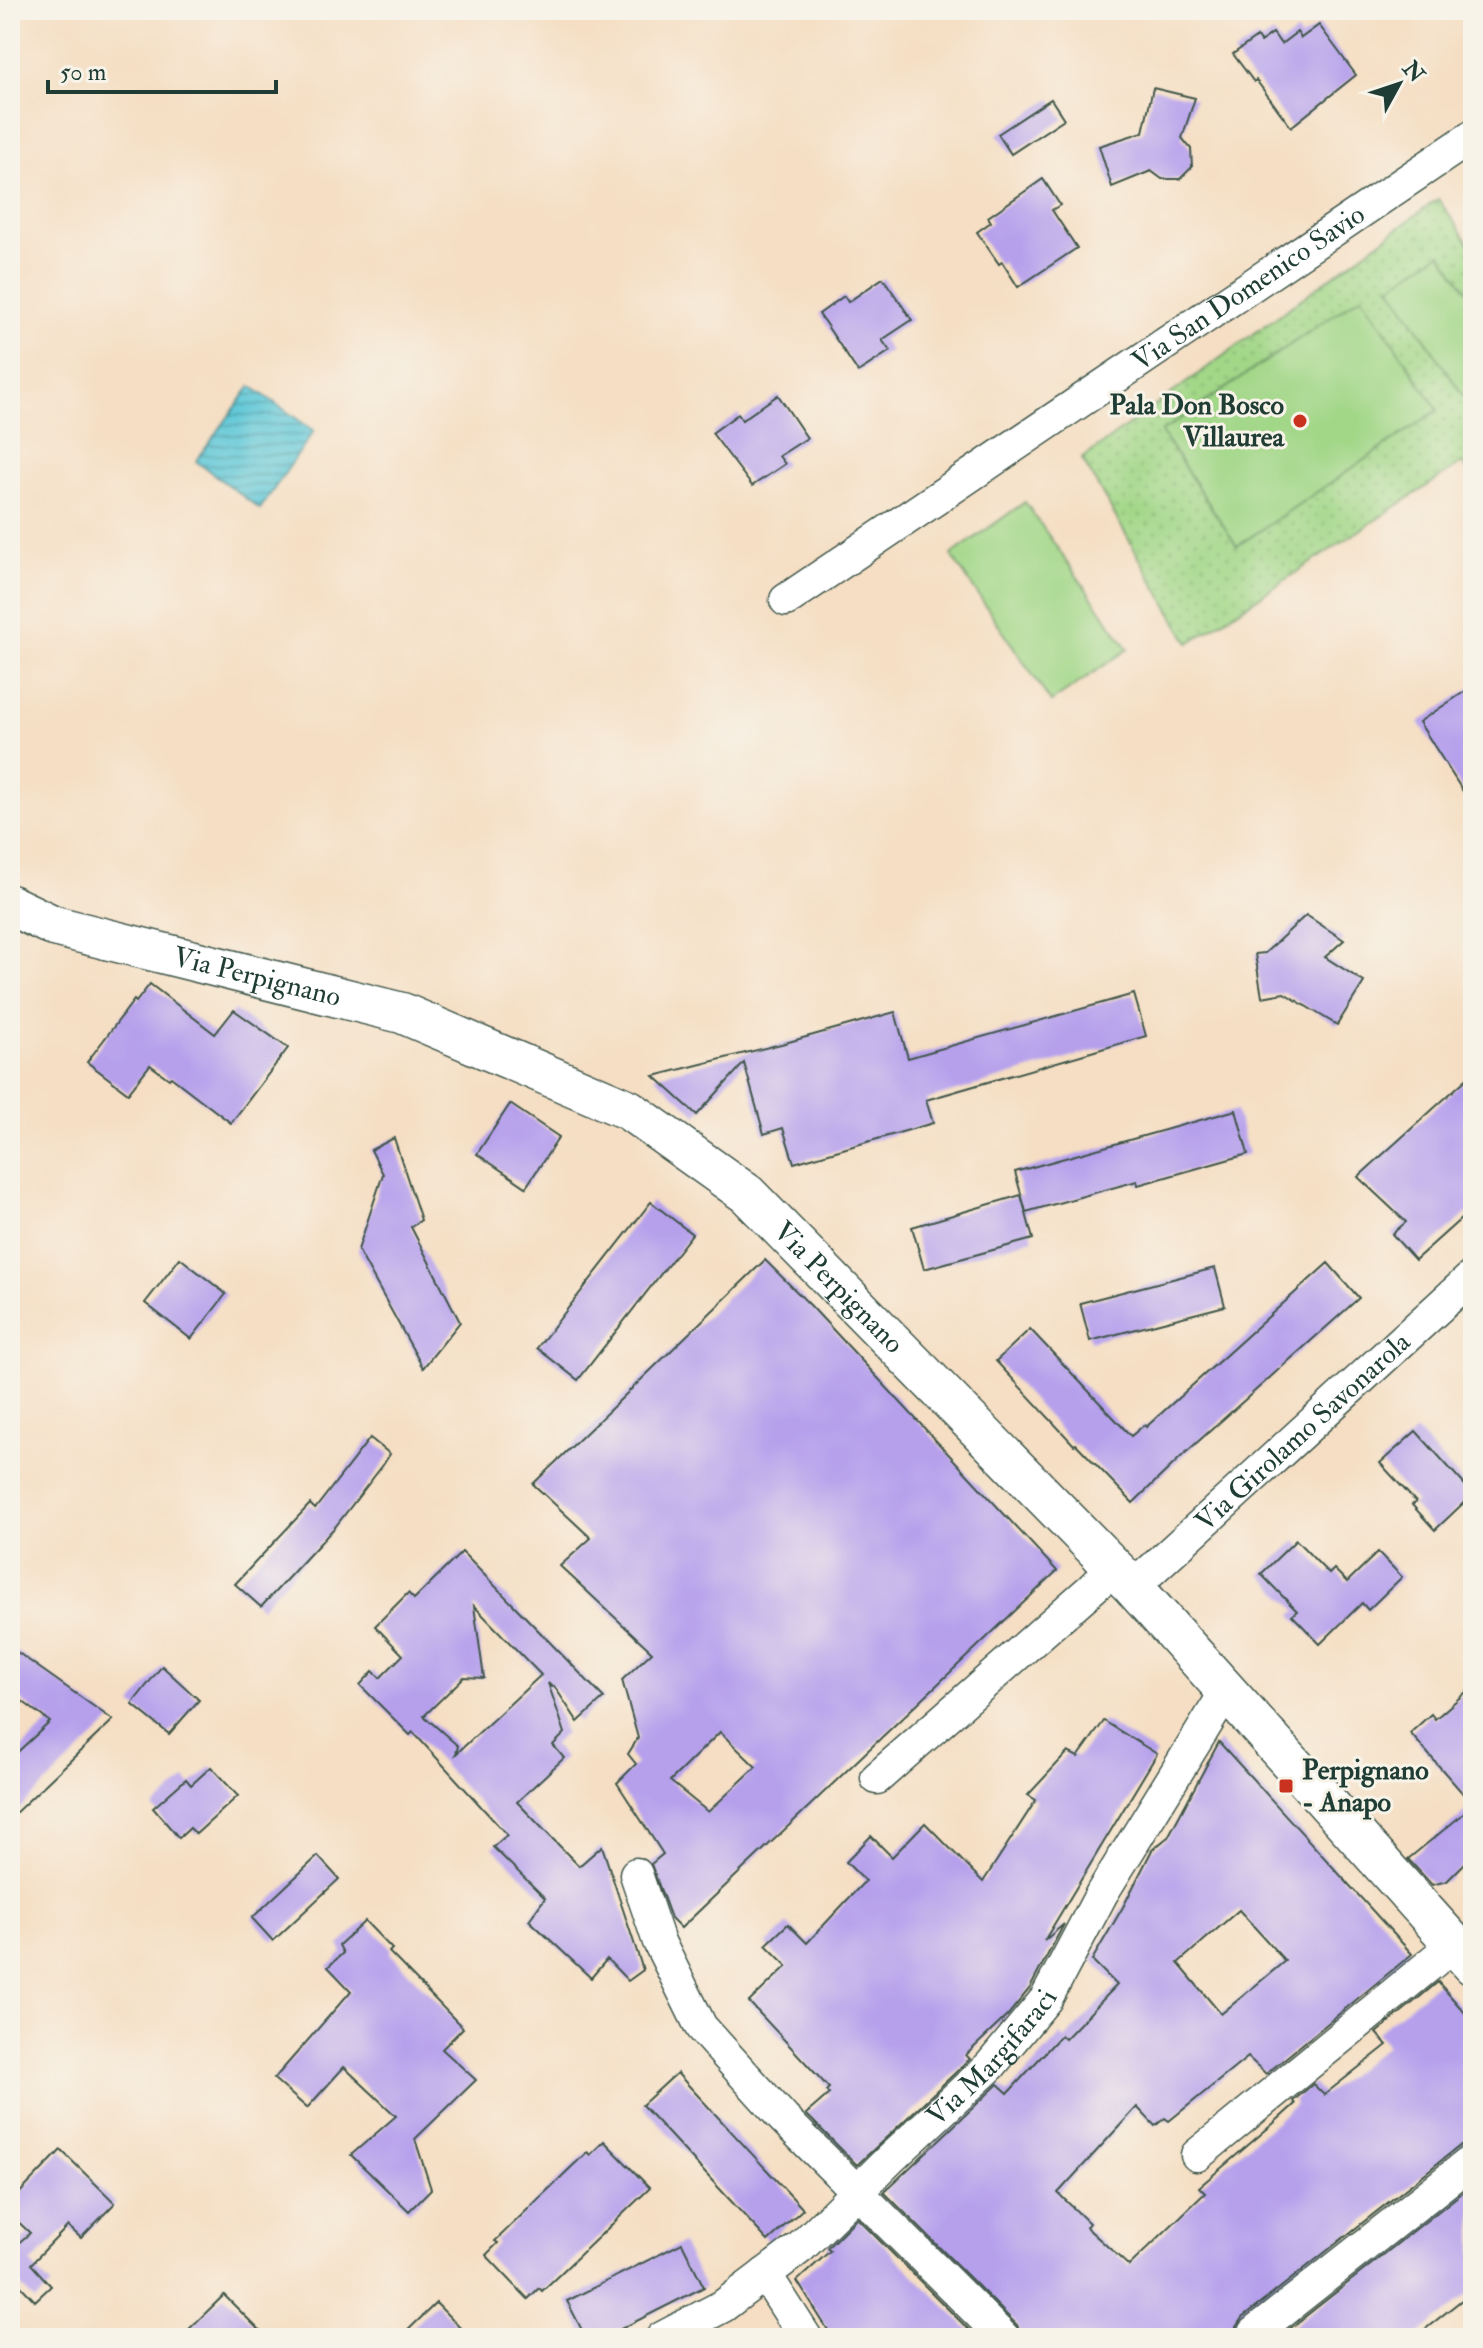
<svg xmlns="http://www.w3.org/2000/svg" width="1483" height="2348" viewBox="0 0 1483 2348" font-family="'IM FELL Double Pica',serif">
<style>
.grass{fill:url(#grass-dots);stroke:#608a5e;stroke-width:2}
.pitch{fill:#a2d788;stroke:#608a5e;stroke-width:2}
.water{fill:url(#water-rules);stroke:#3e8286;stroke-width:2}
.building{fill:#b6a0ec;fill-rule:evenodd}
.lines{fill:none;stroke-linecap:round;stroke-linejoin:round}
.minor-casing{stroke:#3f5549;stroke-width:35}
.tertiary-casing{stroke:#3f5549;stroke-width:43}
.minor{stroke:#fff;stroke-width:32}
.tertiary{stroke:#fff;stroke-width:40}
.poi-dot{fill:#c8321e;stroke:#f7f3e8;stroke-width:3}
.labels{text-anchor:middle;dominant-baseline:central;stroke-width:6;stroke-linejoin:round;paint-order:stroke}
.street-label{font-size:28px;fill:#1f3d34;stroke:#f7f3e8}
.poi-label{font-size:28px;font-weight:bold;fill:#1f3d34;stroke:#f7f3e8;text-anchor:end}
</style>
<defs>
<pattern id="grass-dots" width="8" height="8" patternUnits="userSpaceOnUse" patternTransform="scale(2)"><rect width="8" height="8" fill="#a2d788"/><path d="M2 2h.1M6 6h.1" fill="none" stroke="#8bb976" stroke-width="1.8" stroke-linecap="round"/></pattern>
<pattern id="water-rules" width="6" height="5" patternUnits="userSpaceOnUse" patternTransform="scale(2)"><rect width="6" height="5" fill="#5ec8d8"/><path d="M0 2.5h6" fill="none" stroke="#4da4b0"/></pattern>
</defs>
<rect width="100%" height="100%" fill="#f7f3e8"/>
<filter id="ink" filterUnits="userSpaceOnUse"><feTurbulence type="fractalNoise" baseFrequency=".0125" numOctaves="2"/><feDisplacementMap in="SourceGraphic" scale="16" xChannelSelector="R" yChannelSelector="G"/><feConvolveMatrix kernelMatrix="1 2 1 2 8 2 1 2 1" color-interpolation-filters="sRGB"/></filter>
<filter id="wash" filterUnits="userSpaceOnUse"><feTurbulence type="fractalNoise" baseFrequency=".006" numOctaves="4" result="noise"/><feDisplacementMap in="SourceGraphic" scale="32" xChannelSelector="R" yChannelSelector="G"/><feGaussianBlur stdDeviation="1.8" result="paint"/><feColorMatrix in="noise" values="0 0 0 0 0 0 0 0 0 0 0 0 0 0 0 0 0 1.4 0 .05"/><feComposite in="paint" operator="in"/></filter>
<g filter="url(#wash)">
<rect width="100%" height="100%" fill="#f5dec3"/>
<path class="grass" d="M 1438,199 L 1473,249 L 1473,477 L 1462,463 L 1189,643 L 1082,459 Z"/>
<g class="pitch">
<path d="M 1441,253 L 1473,299 L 1473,396 L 1466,400 L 1390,286 Z"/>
<path d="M 1362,296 L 1438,410 L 1237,546 L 1161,432 Z"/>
<path d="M 1025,502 L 1128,649 L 1051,702 L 951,555 Z"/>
</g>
<path class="water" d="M 251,386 L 314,431 L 260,509 L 196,461 Z"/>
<g id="blocks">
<g class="building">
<path d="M 1319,25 L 1356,75 L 1291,127 L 1256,80 L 1254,82 L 1233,54 L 1257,37 L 1260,42 L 1273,33 L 1281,44 L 1297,32 L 1301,38 Z"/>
<path d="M 1153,88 L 1195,98 L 1182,138 L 1191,149 L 1192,167 L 1180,179 L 1162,179 L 1151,171 L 1112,187 L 1099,146 L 1143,132 Z"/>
<path d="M 1051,99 L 1064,119 L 1011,154 L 998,134 Z"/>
<path d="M 1043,179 L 1060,205 L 1052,210 L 1077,248 L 1018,287 L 1002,262 L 999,264 L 977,232 L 991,222 L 988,217 Z"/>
<path d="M 883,278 L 912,320 L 882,340 L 890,351 L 858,372 L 819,314 L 844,296 L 848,302 Z"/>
<path d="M 778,395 L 807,438 L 779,456 L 785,464 L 752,486 L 712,433 L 738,414 L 742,420 Z"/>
<path d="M 1473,686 L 1473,807 L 1419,722 Z"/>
<path d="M 1306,915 L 1344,940 L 1325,957 L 1364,982 L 1337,1025 L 1284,993 L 1262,997 L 1255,954 L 1265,953 Z"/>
<path d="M 150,984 L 215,1034 L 234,1010 L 288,1048 L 231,1123 L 171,1077 L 169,1079 L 150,1065 L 128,1093 L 87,1062 L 134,1000 L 136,1002 Z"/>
<path d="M 1134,994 L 1146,1036 L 926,1100 L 933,1123 L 794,1163 L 783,1128 L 764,1134 L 744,1063 L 697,1115 L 654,1076 L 785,1043 L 895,1012 L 908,1058 Z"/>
<path d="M 1473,1073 L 1473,1208 L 1415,1260 L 1392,1234 L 1406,1222 L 1358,1177 Z"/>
<path d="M 510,1104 L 559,1137 L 526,1187 L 477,1154 Z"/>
<path d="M 1236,1110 L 1248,1154 L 1138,1185 L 1137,1181 L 1026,1212 L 1015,1172 Z"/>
<path d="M 394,1138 L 421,1220 L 411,1227 L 460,1322 L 423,1368 L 358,1250 L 383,1174 L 371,1150 Z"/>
<path d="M 1021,1195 L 1033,1239 L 924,1269 L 912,1227 Z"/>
<path d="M 651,1202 L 692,1234 L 578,1380 L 537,1348 Z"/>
<path d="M 180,1258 L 226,1294 L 191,1339 L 145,1303 Z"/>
<path d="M 765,1260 L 811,1306 L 1057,1571 L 681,1928 L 671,1918 L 651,1864 L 663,1854 L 617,1783 L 636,1764 L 628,1754 L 638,1738 L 622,1680 L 652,1652 L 560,1566 L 591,1538 L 533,1484 ZM 720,1732 L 756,1767 L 708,1812 L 670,1781 Z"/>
<path d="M 1328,1263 L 1359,1298 L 1183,1455 L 1133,1503 L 1076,1444 L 1074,1445 L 996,1361 L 1030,1329 L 1131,1436 L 1144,1425 L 1146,1427 Z"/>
<path d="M 1215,1268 L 1225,1306 L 1090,1341 L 1080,1303 Z"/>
<path d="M 1416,1431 L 1473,1494 L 1435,1530 L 1412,1505 L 1416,1502 L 1380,1463 Z"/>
<path d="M 370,1438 L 390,1454 L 383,1465 L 335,1527 L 261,1607 L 235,1584 L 310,1504 L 315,1509 Z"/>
<path d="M 1296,1540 L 1329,1574 L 1334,1569 L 1347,1582 L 1378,1552 L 1402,1577 L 1368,1610 L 1362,1603 L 1320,1644 L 1292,1615 L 1297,1611 L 1261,1574 Z"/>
<path d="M 462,1552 L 604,1698 L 578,1722 L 554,1686 L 552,1687 L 548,1683 L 565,1733 L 553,1745 L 564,1758 L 517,1802 L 579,1866 L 602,1846 L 643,1970 L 628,1981 L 607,1959 L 591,1978 L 529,1920 L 545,1898 L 493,1847 L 507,1835 L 413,1732 L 410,1735 L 360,1685 L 373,1671 L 380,1678 L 403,1655 L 375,1626 L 408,1593 L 414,1599 ZM 474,1606 L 541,1675 L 456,1754 L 458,1746 L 424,1716 L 464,1677 L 484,1678 Z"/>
<path d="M 10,1647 L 113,1720 L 10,1818 L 10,1759 L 50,1722 L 10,1692 Z"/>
<path d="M 162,1666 L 199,1700 L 169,1734 L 132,1704 Z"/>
<path d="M 1473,1686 L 1473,1805 L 1410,1733 L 1431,1714 L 1435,1719 Z"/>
<path d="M 1104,1721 L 1157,1754 L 1044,1941 L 1064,1924 L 1030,1988 L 1008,2015 L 966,2055 L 970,2059 L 857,2165 L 806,2114 L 829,2094 L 826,2091 L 829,2088 L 749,2002 L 787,1966 L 766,1945 L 788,1924 L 807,1943 L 865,1881 L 846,1862 L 871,1836 L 892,1857 L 925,1823 L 983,1882 L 1036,1800 L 1028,1795 L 1068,1752 L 1078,1757 Z"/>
<path d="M 1219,1742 L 1412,1954 L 1266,2074 L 1248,2057 L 1169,2121 L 1165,2118 L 1155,2126 L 1137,2107 L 1058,2193 L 1089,2223 L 1086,2227 L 1129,2266 L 1205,2193 L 1199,2187 L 1274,2123 L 1295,2104 L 1293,2101 L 1313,2084 L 1324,2095 L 1387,2045 L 1376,2033 L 1438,1982 L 1473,2022 L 1473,2141 L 1461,2145 L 1242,2318 L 1236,2327 L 1236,2338 L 1022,2338 L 1017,2325 L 884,2192 L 998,2084 L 1008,2093 L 1061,2035 L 1065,2039 L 1117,1985 L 1092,1960 L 1123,1907 L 1152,1850 L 1168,1837 ZM 1239,1910 L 1285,1961 L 1221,2014 L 1178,1963 Z"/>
<path d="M 211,1767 L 238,1796 L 196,1834 L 190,1828 L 179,1838 L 153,1808 L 186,1779 L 191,1785 Z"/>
<path d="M 1473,1806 L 1473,1855 L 1447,1881 L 1432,1885 L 1408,1859 Z"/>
<path d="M 318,1856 L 339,1879 L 273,1941 L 252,1918 Z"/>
<path d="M 365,1921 L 392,1949 L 389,1952 L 463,2028 L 442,2049 L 476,2080 L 415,2139 L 431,2189 L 409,2211 L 351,2155 L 396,2116 L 344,2067 L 307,2108 L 274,2079 L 351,1991 L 328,1967 L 343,1953 L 339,1945 Z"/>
<path d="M 677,2073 L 803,2209 L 768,2241 L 642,2105 Z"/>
<path d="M 604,2141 L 650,2188 L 542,2291 L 539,2288 L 528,2299 L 486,2255 L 498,2243 L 495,2241 L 587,2152 L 590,2155 Z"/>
<path d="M 61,2150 L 115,2203 L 81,2238 L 68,2226 L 31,2264 L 51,2286 L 35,2301 L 15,2280 L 10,2286 L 10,2241 L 15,2246 L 30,2233 L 10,2214 L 10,2203 Z"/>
<path d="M 1473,2184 L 1473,2291 L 1414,2338 L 1278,2338 Z"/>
<path d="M 857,2218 L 977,2338 L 833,2338 L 797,2281 L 830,2251 L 827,2248 Z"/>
<path d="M 682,2243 L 704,2287 L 603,2338 L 586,2338 L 567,2301 Z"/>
<path d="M 224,2295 L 267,2338 L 180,2338 Z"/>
<path d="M 436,2303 L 470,2338 L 400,2338 Z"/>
</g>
</g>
</g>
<g filter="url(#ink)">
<use href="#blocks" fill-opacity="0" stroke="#3f5549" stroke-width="2"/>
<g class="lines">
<g class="minor-casing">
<g id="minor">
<path id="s1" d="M 786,600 L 1473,136"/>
<path id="s2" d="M 1133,1587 L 1473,1276"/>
<path d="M 877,1778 L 1114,1569"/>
<path d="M 636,1874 L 659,1942 L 701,2027 L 784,2119 L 1004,2338"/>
<path d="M 1197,2155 L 1455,1944"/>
<path d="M 765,2274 L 806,2338"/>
<path d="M 1254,2333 L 1473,2160"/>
<path id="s3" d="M 662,2338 L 723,2306 L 801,2247 L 890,2159 L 990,2066 L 1046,1999 L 1102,1893 L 1226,1692"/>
</g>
</g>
<g class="tertiary-casing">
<g id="tertiary">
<path id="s4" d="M 10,905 L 54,926 L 402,1013 L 629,1110 L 747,1194 L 1133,1587 L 1473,1965"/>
</g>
</g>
<use href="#minor" class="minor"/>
<use href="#tertiary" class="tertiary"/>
</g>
</g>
<g class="poi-dot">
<circle cx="1300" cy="421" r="8"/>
<rect x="1278" y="1778" width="16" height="16" rx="4"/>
</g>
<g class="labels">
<g class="street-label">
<text stroke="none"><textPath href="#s1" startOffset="558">Via San Domenico Savio</textPath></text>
<text stroke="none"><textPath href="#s4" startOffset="258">Via Perpignano</textPath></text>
<text stroke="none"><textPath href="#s4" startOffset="930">Via Perpignano</textPath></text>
<text stroke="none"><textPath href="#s2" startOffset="230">Via Girolamo Savonarola</textPath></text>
<text stroke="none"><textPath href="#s3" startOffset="436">Via Margifaraci</textPath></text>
</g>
<g class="poi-label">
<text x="1284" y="405">Pala Don Bosco<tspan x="1284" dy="32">Villaurea</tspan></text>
<text x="1302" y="1770" text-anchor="start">Perpignano<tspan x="1302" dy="32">- Anapo</tspan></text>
</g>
</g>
<rect width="1483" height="2348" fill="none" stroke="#f7f3e8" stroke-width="40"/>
<g transform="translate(1399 84) rotate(50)" stroke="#f7f3e8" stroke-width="6" paint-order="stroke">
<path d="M0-6L14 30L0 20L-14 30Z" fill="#1f3d34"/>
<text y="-12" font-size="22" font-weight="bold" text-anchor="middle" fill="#1f3d34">N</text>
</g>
<path d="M48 80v12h228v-12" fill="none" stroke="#1f3d34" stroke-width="4"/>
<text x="60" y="80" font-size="24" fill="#1f3d34" stroke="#f7f3e8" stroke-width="6" paint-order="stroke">50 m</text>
</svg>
